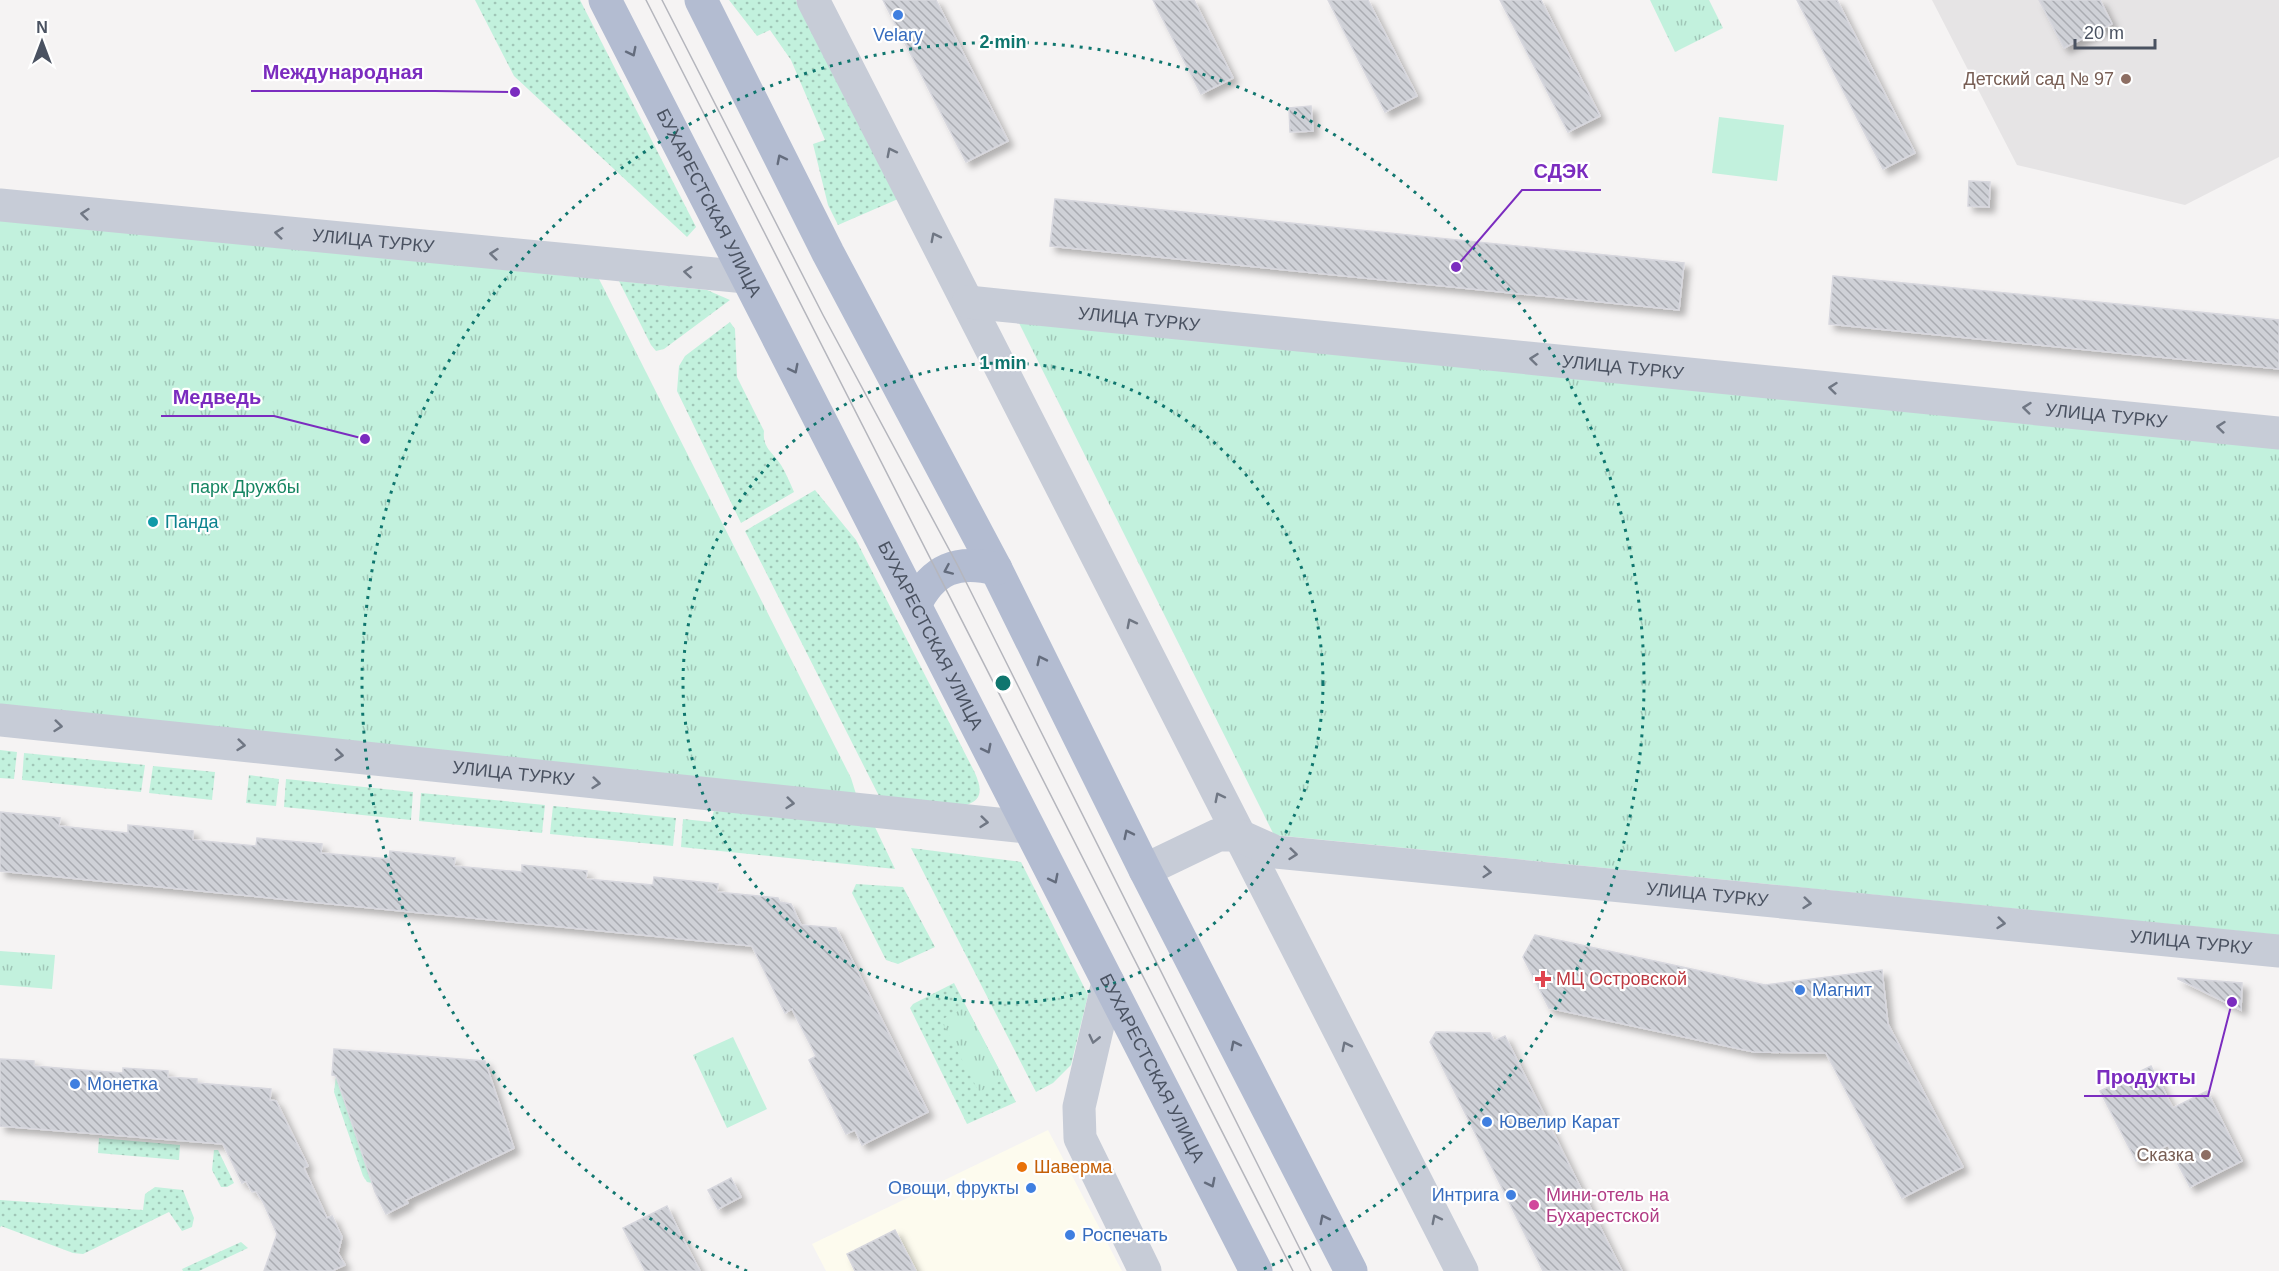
<svg xmlns="http://www.w3.org/2000/svg" width="2279" height="1271" viewBox="0 0 2279 1271" font-family="Helvetica,sans-serif">
<style>
.commercial{fill:#fdfbee}
.education{fill:#e6e4e5}
.grass{fill:url(#grass-dots)}
.park{fill:url(#park-tufts)}
.pitch{fill:#c2f1dd}
.building{fill:url(#building-back-hatch);stroke:#d7d7de;stroke-width:1.5;filter:url(#shadow)}
.lines{fill:none;stroke-linecap:round;stroke-linejoin:round}
.minor{stroke:#c7ccd7;stroke-width:33}
.major{stroke:#b3bcd1;stroke-width:33}
.tram{stroke:#b5b6bd;stroke-width:1.5}
.oneway{stroke:#646c7d}
.oneway2{stroke:#707784}
.ring{fill:none;stroke:#0f766e;stroke-width:3;stroke-dasharray:3 6}
.shop-dot{fill:#3f7fe0;stroke:#fff;stroke-width:2}
.education-dot{fill:#8d6e63;stroke:#fff;stroke-width:2}
.culture-dot{fill:#0f9aa8;stroke:#fff;stroke-width:2}
.health-dot{fill:#e0444e;stroke:#fff;stroke-width:2}
.food-dot{fill:#e8710a;stroke:#fff;stroke-width:2}
.hotel-dot{fill:#d1479c;stroke:#fff;stroke-width:2}
.labels{text-anchor:middle;dominant-baseline:central;stroke-width:4.5;stroke-linejoin:round;paint-order:stroke}
.shop-label{font-size:18px;fill:#366cbe;stroke:#fff;text-anchor:start}
.education-label{font-size:18px;fill:#785e54;stroke:#fff;text-anchor:end}
.street-label{font-size:18px;fill:#4a5261;stroke:#fff}
.park-label{font-size:18px;fill:#168662;stroke:#fff}
.culture-label{font-size:18px;fill:#0d838f;stroke:#fff;text-anchor:start}
.health-label{font-size:18px;fill:#be3a42;stroke:#fff;text-anchor:start}
.food-label{font-size:18px;fill:#c56008;stroke:#fff;text-anchor:start}
.hotel-label{font-size:18px;fill:#b23c85;stroke:#fff;text-anchor:start}
.centre{fill:#0f766e;stroke:#fff;stroke-width:3}
.ring-label{font-size:18px;text-anchor:middle;font-weight:bold;fill:#0f766e;stroke:#fff;stroke-width:4.5;stroke-linejoin:round;paint-order:stroke}
.leader{fill:none;stroke:#7b2cbf;stroke-width:2}
.callout-dot{fill:#7b2cbf;stroke:#fff;stroke-width:2}
.callout-label{font-size:20px;text-anchor:middle;font-weight:bold;fill:#7b2cbf;stroke:#fff;stroke-width:4.5;stroke-linejoin:round;paint-order:stroke}
</style>
<defs>
<pattern id="grass-dots" width="8" height="8" patternUnits="userSpaceOnUse" patternTransform="scale(1.5)"><rect width="8" height="8" fill="#c2f1dd"/><path d="M2 2h.1M6 6h.1" fill="none" stroke="#a0c6b7" stroke-width="1.8" stroke-linecap="round"/></pattern>
<pattern id="park-tufts" width="24" height="20" patternUnits="userSpaceOnUse" patternTransform="scale(1.5)"><rect width="24" height="20" fill="#c2f1dd"/><path d="M3 7l-1-3M5 7V3M7 7l1-3M15 17l-1-3M17 17v-4M19 17l1-3" fill="none" stroke="#a0c6b7"/></pattern>
<pattern id="building-back-hatch" width="6" height="6" patternUnits="userSpaceOnUse" patternTransform="scale(1.5)"><rect width="6" height="6" fill="#cfd1d7"/><path d="M-1 5l2 2M0 0l6 6M5-1l2 2" fill="none" stroke="#aaacb2"/></pattern>
<filter id="shadow"><feDropShadow dx="5.5" dy="5.5" stdDeviation="3" flood-color="#0004"/></filter>
</defs>
<rect width="100%" height="100%" fill="#f5f3f3"/>
<path class="commercial" d="M 1048,1130 L 1122,1271 L 826,1271 L 812,1244 Z"/>
<path class="education" d="M 1932,0 L 2279,0 L 2279,157 L 2185,205 L 2017,165 Z"/>
<g class="grass">
<path d="M 475,0 L 580,0 L 696,227 L 687,237 L 514,76 Z"/>
<path d="M 729,0 L 796,0 L 898,199 L 838,225 L 828,205 L 813,144 L 825,140 L 791,60 L 770,30 L 757,36 Z"/>
<path d="M 619,281 L 707,290 L 730,300 L 664,349 L 656,351 L 651,345 Z"/>
<path d="M 730,322 L 735,329 L 737,377 L 764,431 C 762,448 774,453 781,465 C 786,473 790,483 794,492 L 741,523 L 677,391 L 679,366 L 685,356 Z"/>
<path d="M 815,490 L 856,540 L 975,773 C 981,787 984,800 966,805 L 879,796 L 745,531 Z"/>
<path d="M 0,750 L 17,752 L 14,779 L 0,778 Z"/>
<path d="M 24,753 L 145,765 L 141,792 L 22,780 Z"/>
<path d="M 153,766 L 215,772 L 212,800 L 149,793 Z"/>
<path d="M 249,775 L 279,779 L 276,806 L 246,803 Z"/>
<path d="M 286,779 L 413,792 L 411,820 L 284,807 Z"/>
<path d="M 421,793 L 545,805 L 542,833 L 419,821 Z"/>
<path d="M 553,806 L 676,818 L 673,846 L 550,834 Z"/>
<path d="M 714,810 L 874,825 L 895,869 L 681,847 L 683,819 L 711,822 Z"/>
<path d="M 911,848 L 1021,862 L 1088,995 L 1071,1065 L 1053,1083 L 1036,1092 Z"/>
<path d="M 856,884 L 903,887 L 935,947 L 898,964 L 886,960 L 852,893 Z"/>
<path d="M 954,983 L 1016,1102 L 967,1124 L 910,1008 L 913,1004 Z"/>
<path d="M 336,1076 L 372,1183 L 367,1182 L 363,1176 L 334,1092 Z"/>
<path d="M 99,1138 L 180,1145 L 179,1160 L 98,1153 Z"/>
<path d="M 214,1150 L 218,1150 L 234,1183 L 227,1187 L 221,1187 L 212,1170 Z"/>
<path d="M 155,1187 L 183,1190 L 194,1218 L 192,1227 L 182,1231 L 169,1212 L 83,1254 L 73,1253 L 1,1226 L 0,1228 L 0,1200 L 143,1210 L 145,1194 Z"/>
<path d="M 241,1242 L 248,1248 L 199,1271 L 183,1271 L 182,1269 Z"/>
</g>
<g class="park">
<path d="M 1650,0 L 1709,0 L 1723,28 L 1675,52 Z"/>
<path d="M 0,219 L 599,279 L 851,778 L 856,794 L 0,707 Z"/>
<path d="M 1017,319 L 2279,447 L 2279,935 L 1274,835 Z"/>
<path d="M 0,951 L 55,955 L 52,989 L 0,985 Z"/>
<path d="M 966,1007 L 1004,1079 L 979,1092 L 941,1020 Z"/>
<path d="M 733,1037 L 767,1109 L 727,1128 L 693,1055 Z"/>
</g>
<path class="pitch" d="M 1719,117 L 1784,125 L 1777,181 L 1712,173 Z"/>
<g class="building">
<path d="M 883,0 L 936,0 L 1008,141 L 966,162 Z"/>
<path d="M 1153,0 L 1194,0 L 1233,78 L 1201,94 Z"/>
<path d="M 1328,0 L 1368,0 L 1417,96 L 1385,112 Z"/>
<path d="M 1500,0 L 1541,0 L 1600,116 L 1568,132 Z"/>
<path d="M 1797,0 L 1837,0 L 1915,153 L 1883,169 Z"/>
<path d="M 2039,0 L 2100,0 L 2112,24 L 2064,48 Z"/>
<path d="M 1311,106 L 1313,131 L 1290,132 L 1289,108 Z"/>
<path d="M 1969,181 L 1990,182 L 1989,207 L 1968,206 Z"/>
<path d="M 1055,199 L 1684,263 L 1679,310 L 1050,246 Z"/>
<path d="M 1833,276 L 2279,320 L 2279,369 L 1829,324 Z"/>
<path d="M 0,812 L 60,818 L 59,826 L 128,833 L 128,825 L 193,831 L 193,840 L 256,846 L 257,838 L 277,840 L 322,844 L 321,853 L 389,859 L 390,851 L 455,858 L 454,866 L 522,872 L 522,865 L 587,871 L 586,879 L 653,885 L 654,877 L 718,884 L 717,892 L 778,898 L 780,902 L 791,904 L 801,925 L 836,928 L 928,1112 L 862,1145 L 855,1130 L 846,1134 L 809,1060 L 816,1056 L 792,1009 L 785,1013 L 752,946 L 0,871 Z"/>
<path d="M 1535,935 L 1765,985 L 1882,970 L 1888,1024 L 1963,1167 L 1902,1198 L 1826,1053 L 1754,1052 L 1549,1008 L 1523,957 Z"/>
<path d="M 2178,978 L 2242,983 L 2241,1010 L 2178,979 Z"/>
<path d="M 1436,1032 L 1490,1033 L 1494,1041 L 1505,1036 L 1622,1271 L 1543,1271 L 1432,1046 L 1430,1042 Z"/>
<path d="M 334,1049 L 485,1061 L 514,1148 L 406,1200 L 408,1203 L 386,1214 L 375,1192 L 336,1076 L 332,1075 Z"/>
<path d="M 0,1059 L 34,1061 L 34,1066 L 82,1070 L 123,1073 L 123,1068 L 168,1071 L 168,1077 L 197,1079 L 197,1083 L 271,1089 L 270,1100 L 276,1101 L 308,1166 L 304,1168 L 327,1218 L 332,1216 L 342,1237 L 338,1253 L 345,1265 L 332,1271 L 264,1271 L 277,1234 L 263,1202 L 256,1191 L 252,1192 L 246,1181 L 242,1183 L 223,1144 L 0,1126 Z"/>
<path d="M 2151,1066 L 2173,1108 L 2207,1091 L 2242,1161 L 2190,1187 L 2168,1145 L 2136,1161 L 2100,1091 Z"/>
<path d="M 731,1178 L 741,1197 L 718,1209 L 708,1190 Z"/>
<path d="M 667,1206 L 681,1235 L 700,1271 L 645,1271 L 623,1228 Z"/>
<path d="M 895,1230 L 916,1271 L 855,1271 L 847,1254 Z"/>
</g>
<g class="lines">
<g class="minor">
<path d="M 813,0 L 1462,1271"/>
<path id="s1" d="M 0,205 L 746,277"/>
<path id="s2" d="M 968,302 L 2279,433"/>
<path id="s3" d="M 0,720 L 1027,827"/>
<path id="s4" d="M 1145,870 L 1218,835 L 1238,835 L 1276,852 L 2279,951"/>
<path d="M 1108,982 L 1079,1107 L 1080,1138 L 1145,1271"/>
</g>
<g class="major">
<path id="s5" d="M 605,0 L 1256,1271"/>
<path d="M 701,0 L 828,253 L 996,569 L 1145,870 L 1351,1271"/>
<path d="M 915,605 C 933,569 957,559 996,569"/>
</g>
<g class="tram">
<path d="M 646,0 L 1293,1271"/>
<path d="M 662,0 L 823,315 L 958,566 L 1311,1271"/>
</g>
</g>
<defs><path id="oneway-chevron" d="M-2-3.5L2.5 0L-2 3.5" fill="none" stroke-width="1.6" stroke-linecap="round" stroke-linejoin="round" transform="scale(1.5)"/></defs>
<g class="oneway">
<use href="#oneway-chevron" transform="translate(632 52) rotate(63)"/>
<use href="#oneway-chevron" transform="translate(781 159) rotate(-117)"/>
<use href="#oneway-chevron" transform="translate(794 369) rotate(63)"/>
<use href="#oneway-chevron" transform="translate(948 570) rotate(156)"/>
<use href="#oneway-chevron" transform="translate(1041 660) rotate(-116)"/>
<use href="#oneway-chevron" transform="translate(987 749) rotate(63)"/>
<use href="#oneway-chevron" transform="translate(1128 834) rotate(-116)"/>
<use href="#oneway-chevron" transform="translate(1054 879) rotate(63)"/>
<use href="#oneway-chevron" transform="translate(1235 1045) rotate(-117)"/>
<use href="#oneway-chevron" transform="translate(1211 1183) rotate(63)"/>
<use href="#oneway-chevron" transform="translate(1324 1219) rotate(-117)"/>
</g>
<g class="oneway2">
<use href="#oneway-chevron" transform="translate(891 152) rotate(-117)"/>
<use href="#oneway-chevron" transform="translate(85 214) rotate(-174)"/>
<use href="#oneway-chevron" transform="translate(279 233) rotate(-174)"/>
<use href="#oneway-chevron" transform="translate(935 237) rotate(-117)"/>
<use href="#oneway-chevron" transform="translate(494 254) rotate(-174)"/>
<use href="#oneway-chevron" transform="translate(688 272) rotate(-175)"/>
<use href="#oneway-chevron" transform="translate(1534 359) rotate(-174)"/>
<use href="#oneway-chevron" transform="translate(1833 388) rotate(-174)"/>
<use href="#oneway-chevron" transform="translate(2027 408) rotate(-174)"/>
<use href="#oneway-chevron" transform="translate(2221 427) rotate(-174)"/>
<use href="#oneway-chevron" transform="translate(1131 623) rotate(-117)"/>
<use href="#oneway-chevron" transform="translate(58 726) rotate(6)"/>
<use href="#oneway-chevron" transform="translate(241 745) rotate(6)"/>
<use href="#oneway-chevron" transform="translate(339 755) rotate(6)"/>
<use href="#oneway-chevron" transform="translate(596 783) rotate(6)"/>
<use href="#oneway-chevron" transform="translate(1219 797) rotate(-117)"/>
<use href="#oneway-chevron" transform="translate(790 803) rotate(6)"/>
<use href="#oneway-chevron" transform="translate(984 822) rotate(6)"/>
<use href="#oneway-chevron" transform="translate(1293 854) rotate(6)"/>
<use href="#oneway-chevron" transform="translate(1487 872) rotate(5)"/>
<use href="#oneway-chevron" transform="translate(1807 903) rotate(6)"/>
<use href="#oneway-chevron" transform="translate(2001 923) rotate(6)"/>
<use href="#oneway-chevron" transform="translate(1094 1039) rotate(103)"/>
<use href="#oneway-chevron" transform="translate(1346 1046) rotate(-117)"/>
<use href="#oneway-chevron" transform="translate(1436 1219) rotate(-117)"/>
</g>
<g class="ring">
<circle cx="1003" cy="683" r="320"/>
<path d="M747 1271A641 641 0 1 1 1259 1271"/>
</g>
<g class="shop-dot">
<circle cx="898" cy="15" r="6"/>
<circle cx="1800" cy="990" r="6"/>
<circle cx="75" cy="1084" r="6"/>
<circle cx="1487" cy="1122" r="6"/>
<circle cx="1031" cy="1188" r="6"/>
<circle cx="1511" cy="1195" r="6"/>
<circle cx="1070" cy="1235" r="6"/>
</g>
<g class="education-dot">
<circle cx="2126" cy="79" r="6"/>
<circle cx="2206" cy="1155" r="6"/>
</g>
<circle class="culture-dot" cx="153" cy="522" r="6"/>
<path class="health-dot" d="M1540 970h6v6h6v6h-6v6h-6v-6h-6v-6h6z"/>
<circle class="food-dot" cx="1022" cy="1167" r="6"/>
<circle class="hotel-dot" cx="1534" cy="1205" r="6"/>
<g class="labels">
<g class="shop-label">
<text x="898" y="35" text-anchor="middle">Velary</text>
<text x="1812" y="990">Магнит</text>
<text x="87" y="1084">Монетка</text>
<text x="1499" y="1122">Ювелир Карат</text>
<text x="1019" y="1188" text-anchor="end">Овощи, фрукты</text>
<text x="1499" y="1195" text-anchor="end">Интрига</text>
<text x="1082" y="1235">Роспечать</text>
</g>
<g class="education-label">
<text x="2114" y="79">Детский сад № 97</text>
<text x="2194" y="1155">Сказка</text>
</g>
<g class="street-label">
<text stroke="none"><textPath href="#s5" startOffset="228">БУХАРЕСТСКАЯ УЛИЦА</textPath></text>
<text stroke="none"><textPath href="#s1" startOffset="375">УЛИЦА ТУРКУ</textPath></text>
<text stroke="none"><textPath href="#s2" startOffset="172">УЛИЦА ТУРКУ</textPath></text>
<text stroke="none"><textPath href="#s2" startOffset="658">УЛИЦА ТУРКУ</textPath></text>
<text stroke="none"><textPath href="#s2" startOffset="1144">УЛИЦА ТУРКУ</textPath></text>
<text stroke="none"><textPath href="#s5" startOffset="714">БУХАРЕСТСКАЯ УЛИЦА</textPath></text>
<text stroke="none"><textPath href="#s3" startOffset="516">УЛИЦА ТУРКУ</textPath></text>
<text stroke="none"><textPath href="#s4" startOffset="576">УЛИЦА ТУРКУ</textPath></text>
<text stroke="none"><textPath href="#s4" startOffset="1062">УЛИЦА ТУРКУ</textPath></text>
<text stroke="none"><textPath href="#s5" startOffset="1200">БУХАРЕСТСКАЯ УЛИЦА</textPath></text>
</g>
<g class="park-label">
<text x="245" y="487">парк Дружбы</text>
</g>
<g class="culture-label">
<text x="165" y="522">Панда</text>
</g>
<g class="health-label">
<text x="1556" y="979">МЦ Островской</text>
</g>
<g class="food-label">
<text x="1034" y="1167">Шаверма</text>
</g>
<g class="hotel-label">
<text x="1546" y="1195">Мини-отель на<tspan x="1546" dy="21">Бухарестской</tspan></text>
</g>
</g>
<circle cx="1003" cy="683" r="9" class="centre"/>
<g class="ring-label">
<text x="1003" y="48">2 min</text>
<text x="1003" y="369">1 min</text>
</g>
<path class="leader" d="M515 92L435 91H251M1456 267L1522 190H1601M365 439L274 416H161M2232 1002L2208 1096H2084"/>
<g class="callout-dot">
<circle cx="515" cy="92" r="6"/>
<circle cx="1456" cy="267" r="6"/>
<circle cx="365" cy="439" r="6"/>
<circle cx="2232" cy="1002" r="6"/>
</g>
<g class="callout-label">
<text x="343" y="79">Международная</text>
<text x="1561" y="178">СДЭК</text>
<text x="217" y="404">Медведь</text>
<text x="2146" y="1084">Продукты</text>
</g>
<g transform="translate(42 42)" stroke="#ffffff" stroke-width="4.5" paint-order="stroke">
<path d="M0-4.5L10 22L0 15L-10 22Z" fill="#4a5261"/>
<text y="-9" font-size="16" font-weight="bold" text-anchor="middle" fill="#4a5261">N</text>
</g>
<path d="M2075 39v9h80v-9" fill="none" stroke="#4a5261" stroke-width="3"/>
<text x="2084" y="39" font-size="18" fill="#4a5261" stroke="#ffffff" stroke-width="4.5" paint-order="stroke">20 m</text>
</svg>
